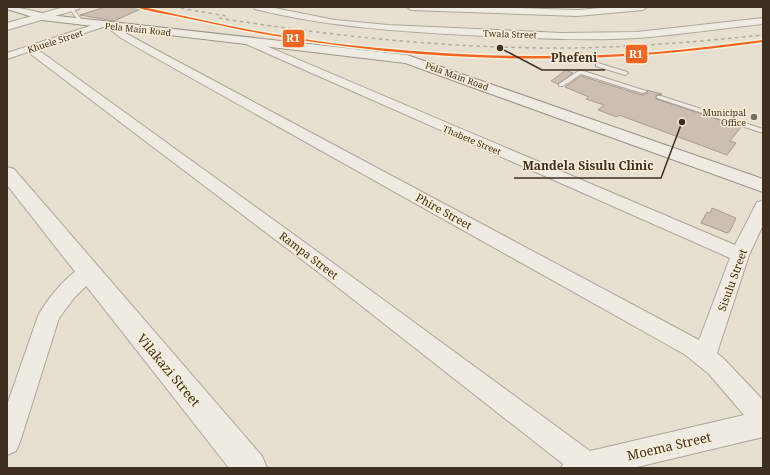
<svg xmlns="http://www.w3.org/2000/svg" width="770" height="475" viewBox="0 0 770 475" font-family="'Noto Serif',serif">
<style>
.building{fill:#cbbfb2;stroke:#a89c90}
.lines{fill:none;stroke-linecap:round;stroke-linejoin:round}
.service-casing{stroke:#ada599;stroke-width:2}
.minor-casing{stroke:#ada599;stroke-width:2}
.tertiary-casing{stroke:#ada599;stroke-width:2}
.secondary-casing{stroke:#9c958a;stroke-width:2}
.service{fill:#efebe3;fill-rule:evenodd}
.minor{fill:#efebe3;fill-rule:evenodd}
.tertiary{fill:#efebe3;fill-rule:evenodd}
.secondary{fill:#efebe3;fill-rule:evenodd}
.rail-far1{stroke:#afaaa2;stroke-width:1.5;stroke-dasharray:3.5 3.5;stroke-linecap:butt}
.rail{stroke:#afaaa2;stroke-width:2;stroke-dasharray:4.5 4.5;stroke-linecap:butt}
.rail-1-casing{stroke:#f7eed8;stroke-width:3}
.rail-1{fill:#f26522;fill-rule:evenodd}
.poi-dot{fill:#786c5e;stroke:#f7eed8;stroke-width:1.5}
.labels{text-anchor:middle;dominant-baseline:central;stroke-width:3;stroke-linejoin:round;paint-order:stroke}
.far-street-label{font-size:9px;fill:#3d2e20;stroke:#f7eed8}
.far-poi-label{font-size:9px;fill:#3d2e20;stroke:#f7eed8;text-anchor:end}
.street-label{font-size:11px;fill:#3d2e20;stroke:#f7eed8}
.near-street-label{font-size:13px;fill:#3d2e20;stroke:#f7eed8}
.leader{fill:none;stroke:#3d2e20;stroke-width:1.5}
.callout-dot{fill:#3d2e20;stroke:#f7eed8;stroke-width:1.5}
.callout-label{font-size:12px;text-anchor:middle;font-weight:bold;fill:#3d2e20;stroke:#f7eed8;stroke-width:3;stroke-linejoin:round;paint-order:stroke}
.line-badge{stroke:#f7eed8;stroke-width:1.5}
.badge-label{font-size:11px;text-anchor:middle;font-weight:bold;fill:#fff}
</style>
<rect width="100%" height="100%" fill="#e7e0d1"/>
<g class="building">
<path d="M 105,7 L 145,7 L 114,21 L 80,15 Z"/>
<path d="M 566,70 L 573,73 L 558,84 L 551,81 Z"/>
<path d="M 581,76 L 642,95 L 648,93 L 647,90 L 662,94 L 656,95 L 656,99 L 741,127 L 730,141 L 736,143 L 727,155 L 619,115 L 617,117 L 598,110 L 604,105 L 586,99 L 589,97 L 565,87 Z"/>
<path d="M 712,208 L 736,218 L 730,231 L 727,233 L 701,223 L 707,212 L 710,213 Z"/>
</g>
<g class="lines">
<g class="service-casing">
<g id="service">
<path d="M 70,7 L 72,7 L 84,23 L 80,23 L 69,8 Z"/>
<path d="M 598,63 L 627,72 L 628,73 L 625,75 L 596,66 L 596,64 Z"/>
<path d="M 580,70 L 646,91 L 647,92 L 642,93 L 581,74 L 563,86 L 559,86 L 559,84 Z"/>
<path d="M 657,96 L 661,96 L 763,129 L 763,133 L 657,98 Z"/>
</g>
</g>
<g class="minor-casing">
<g id="minor">
<path d="M 254,7 L 269,7 L 335,20 L 388,25 L 562,33 L 637,32 L 763,18 L 763,24 C 721,28 679,35 637,38 C 586,41 536,38 486,36 C 408,32 331,28 255,9 Z"/>
<path d="M 407,7 L 481,7 L 577,10 L 615,7 L 647,7 L 643,10 L 577,16 L 411,10 Z"/>
<path d="M 102,22 L 106,25 L 113,24 L 127,34 L 162,53 L 699,340 L 730,258 L 246,44 L 244,42 L 246,40 L 252,40 L 735,245 L 755,206 L 757,202 L 763,201 L 763,225 L 749,255 L 717,353 L 724,359 L 763,400 L 763,437 L 633,468 L 561,468 L 563,464 L 326,278 L 28,52 L 7,59 L 7,53 ZM 106,26 L 121,38 L 154,57 L 684,354 L 708,373 L 744,415 L 590,451 L 340,268 L 37,49 Z"/>
<path d="M 88,265 L 95,267 L 98,272 L 95,277 L 74,298 L 59,318 L 20,442 L 16,451 L 7,455 L 7,405 L 38,316 C 47,299 69,271 88,265 Z"/>
</g>
</g>
<g class="tertiary-casing">
<g id="tertiary">
<path d="M 64,7 L 80,7 L 79,9 L 7,30 L 7,23 Z"/>
<path d="M 7,167 L 14,169 L 262,456 L 267,468 L 229,468 L 7,185 Z"/>
</g>
</g>
<g class="secondary-casing">
<path id="secondary" d="M 7,7 C 25,7 40,14 58,16 L 407,55 L 763,179 L 763,192 L 405,63 L 42,20 L 7,9 Z"/>
</g>
<use href="#service" class="service"/>
<use href="#minor" class="minor"/>
<use href="#tertiary" class="tertiary"/>
<use href="#secondary" class="secondary"/>
<g class="rail-far1">
<path d="M 139,7 C 244,30 349,50 457,55"/>
<path d="M 174,7 L 226,16"/>
<path d="M 219,18 C 331,36 444,48 558,48 C 627,48 695,42 763,35"/>
<path d="M 620,55 L 709,48 L 763,41"/>
</g>
<path class="rail" d="M 436,54 L 547,57 L 637,54"/>
<g class="rail-1-casing">
<path id="rail-1" d="M 137,7 L 143,7 C 206,21 268,35 331,43 C 439,56 549,60 657,52 C 692,49 728,44 763,40 L 763,42 C 727,47 692,51 656,54 C 518,65 378,56 242,30 C 219,25 195,20 171,15 C 160,13 147,11 137,7 Z"/>
</g>
<use href="#rail-1" class="rail-1"/>
</g>
<circle class="poi-dot" cx="754" cy="117" r="4"/>
<g class="labels">
<g class="far-street-label">
<text transform="translate(138 29) rotate(6)">Pela Main Road</text>
<text transform="translate(510 34) rotate(2)">Twala Street</text>
<text transform="translate(55 41) rotate(-18)">Khuele Street</text>
<text transform="translate(457 76) rotate(20)">Pela Main Road</text>
<text transform="translate(472 140) rotate(23)">Thabete Street</text>
</g>
<g class="far-poi-label">
<text x="746" y="112">Municipal<tspan x="746" dy="10">Office</tspan></text>
</g>
<g class="street-label">
<text transform="translate(444 211) rotate(29)">Phire Street</text>
<text transform="translate(309 255) rotate(37)">Rampa Street</text>
<text transform="translate(732 280) rotate(-70)">Sisulu Street</text>
</g>
<g class="near-street-label">
<text transform="translate(169 370) rotate(50)">Vilakazi Street</text>
<text transform="translate(669 446) rotate(-13)">Moema Street</text>
</g>
</g>
<path class="leader" d="M500 48L542 70H605M682 122L661 178H514"/>
<g class="callout-dot">
<circle cx="500" cy="48" r="4"/>
<circle cx="682" cy="122" r="4"/>
</g>
<g class="callout-label">
<text x="574" y="62">Phefeni</text>
<text x="588" y="170">Mandela Sisulu Clinic</text>
</g>
<g class="line-badge">
<rect x="282" y="29" width="23" height="19" rx="4" fill="#f26522"/>
<rect x="625" y="44" width="23" height="20" rx="4" fill="#f26522"/>
</g>
<g class="badge-label">
<text x="293" y="42">R1</text>
<text x="636" y="58">R1</text>
</g>
<rect width="770" height="475" fill="none" stroke="#3d2e20" stroke-width="16"/>
</svg>
